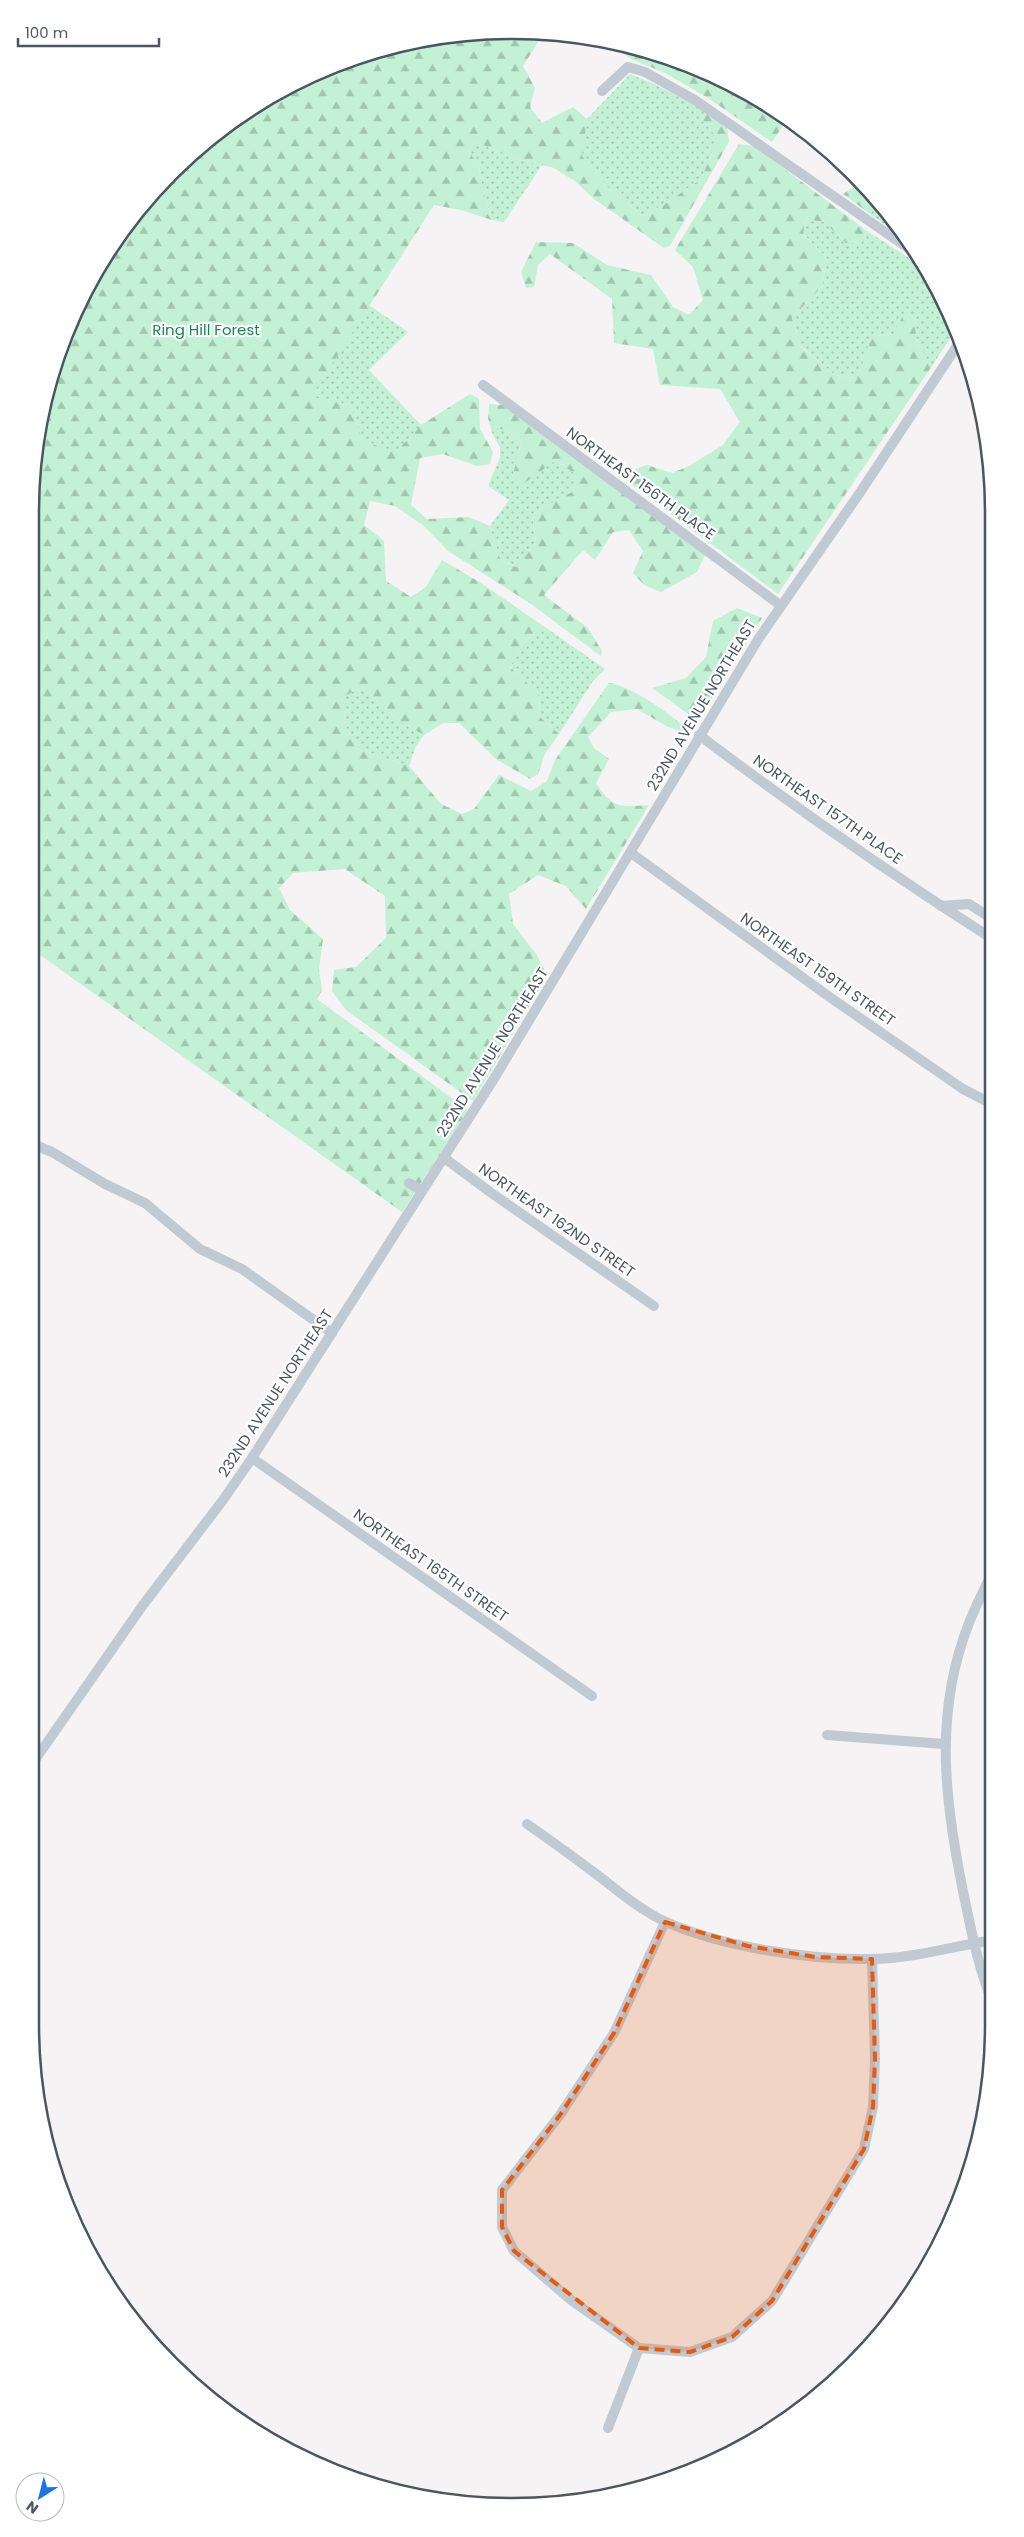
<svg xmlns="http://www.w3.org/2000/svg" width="1024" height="2537" viewBox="0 0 1024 2537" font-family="Poppins,sans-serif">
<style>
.grass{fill:url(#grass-dots)}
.forest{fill:url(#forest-firs)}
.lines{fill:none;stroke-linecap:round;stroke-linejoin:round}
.minor{stroke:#c1cad2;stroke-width:10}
.marked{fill:#e8590c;fill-opacity:0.2;stroke:#e8590c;stroke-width:4;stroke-dasharray:10 6;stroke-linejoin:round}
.labels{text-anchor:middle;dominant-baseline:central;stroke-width:4.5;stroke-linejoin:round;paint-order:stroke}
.park-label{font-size:15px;fill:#17864f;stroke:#fff}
.street-label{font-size:15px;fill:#4a5661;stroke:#fff}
.rim{fill:none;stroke:#4a5661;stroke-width:2.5}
</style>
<defs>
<pattern id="grass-dots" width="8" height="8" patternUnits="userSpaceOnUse" patternTransform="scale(1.25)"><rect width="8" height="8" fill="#c3f1d5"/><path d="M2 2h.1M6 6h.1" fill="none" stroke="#a0c6b0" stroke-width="1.8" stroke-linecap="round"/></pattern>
<pattern id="forest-firs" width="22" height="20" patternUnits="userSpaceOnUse" patternTransform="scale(1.25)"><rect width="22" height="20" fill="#c3f1d5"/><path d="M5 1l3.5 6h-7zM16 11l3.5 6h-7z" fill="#a0c6b0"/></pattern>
</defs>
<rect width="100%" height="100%" fill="#f5f3f3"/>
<g class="grass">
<path d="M 630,74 L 654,84 L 707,111 L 702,119 L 718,139 L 701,179 L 665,204 L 642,216 L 606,186 L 581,156 L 587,119 Z"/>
<path d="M 475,141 L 509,157 L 542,165 L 504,222 L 492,220 L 482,187 L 479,167 L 469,151 Z"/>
<path d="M 879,202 L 900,236 L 870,214 Z"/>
<path d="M 805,219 L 824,222 L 846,243 L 861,243 L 867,231 L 918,264 L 957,328 L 932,366 L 917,344 L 914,317 L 893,334 L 871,337 L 859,378 L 835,375 L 801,346 L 792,318 L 822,286 L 827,258 L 803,234 Z"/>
<path d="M 369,305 L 408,332 L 369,370 L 421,425 L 395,453 L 363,441 L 350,405 L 310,397 Z"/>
<path d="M 488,419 L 492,426 L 510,432 L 521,443 L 512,478 L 556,460 L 576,474 L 572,492 L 532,514 L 536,543 L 517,567 L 500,559 L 490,526 L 509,500 L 488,486 L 500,457 L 500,447 L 493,435 Z"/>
<path d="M 542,625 L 605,669 L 593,681 L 559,734 L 540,717 L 539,694 L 510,667 L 525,642 Z"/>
<path d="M 362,687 L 399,721 L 424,735 L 416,746 L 409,766 L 359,749 L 345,725 L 343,697 Z"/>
</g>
<g class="forest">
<path d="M 480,31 L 544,33 L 523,66 L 535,88 L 530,107 L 542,123 L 573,107 L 587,119 L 582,156 L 606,186 L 642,216 L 665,204 L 701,179 L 718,139 L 702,119 L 707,111 L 727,127 L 729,142 L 670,246 L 664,248 L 594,199 L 576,182 L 554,168 L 509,157 L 475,141 L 469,151 L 479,167 L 482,187 L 492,220 L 461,210 L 434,205 L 311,397 L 350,405 L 363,440 L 395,453 L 421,425 L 470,394 L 479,399 L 480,429 L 493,452 L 490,464 L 477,466 L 443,454 L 420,458 L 411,505 L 427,519 L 469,517 L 490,526 L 500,559 L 516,567 L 536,543 L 532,514 L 572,492 L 575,474 L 556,460 L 522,485 L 512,478 L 521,443 L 510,432 L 492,426 L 488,419 L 489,404 L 502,405 L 705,555 L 697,572 L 661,592 L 644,585 L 633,573 L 643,551 L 629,530 L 613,532 L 595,560 L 583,550 L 544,595 L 588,628 L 602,651 L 601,656 L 531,604 L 448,551 L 425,527 L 395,506 L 370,501 L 364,525 L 384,541 L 386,581 L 411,597 L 426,587 L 442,560 L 481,583 L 542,625 L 525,642 L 510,667 L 539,694 L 540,717 L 559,734 L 545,754 L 538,774 L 530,779 L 496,759 L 459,723 L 443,723 L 424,735 L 399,721 L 362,687 L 343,697 L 345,725 L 359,749 L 409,766 L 441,804 L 462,814 L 474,809 L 499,775 L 531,791 L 547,781 L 555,760 L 609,683 C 632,686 675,716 691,734 L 668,727 L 637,709 L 611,712 L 588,737 L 594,748 L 609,759 L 596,783 C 613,809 619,807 649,805 L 586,909 L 566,886 L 538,875 L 509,894 L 513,924 L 537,955 L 547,976 L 473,1101 L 346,1010 L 332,991 L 334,970 L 356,967 L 386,938 L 385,896 L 345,869 L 293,873 L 279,888 L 290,910 L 323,939 L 319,969 L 322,990 L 317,999 L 468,1110 L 402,1212 L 30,948 L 30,512 L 55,357 L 94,271 L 149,194 L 218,130 L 299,80 L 387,47 Z"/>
<path d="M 604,41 L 667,55 L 780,111 L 784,115 L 784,124 L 772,142 L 708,98 L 665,73 L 633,60 Z"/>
<path d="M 739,144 L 754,146 L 867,231 L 861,243 L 846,243 L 824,222 L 805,219 L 803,235 L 827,258 L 822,286 L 792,318 L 801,347 L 835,375 L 858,378 L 871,337 L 893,334 L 904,314 L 914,317 L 917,344 L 932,366 L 778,594 L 622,477 L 626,472 L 647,465 L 672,473 L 689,466 L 723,445 L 740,422 L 720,389 L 660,385 L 653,349 L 614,343 L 612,299 L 550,254 L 538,265 L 534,287 L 526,288 L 521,272 L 536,242 L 573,243 L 607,265 L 651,275 L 673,307 L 689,315 L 703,300 L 693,267 L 675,250 Z"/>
<path d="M 861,182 L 879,202 L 870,214 L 843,194 Z"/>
<path d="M 737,608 L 762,618 L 698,721 L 652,688 L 686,678 L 706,657 L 713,621 Z"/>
</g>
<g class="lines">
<g class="minor">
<path d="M 602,91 L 628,67 L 645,72 L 695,100 L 908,248"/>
<path d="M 483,385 L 780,605"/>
<path d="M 699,735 C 793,806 891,874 991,938"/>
<path d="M 631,853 L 831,998 L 963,1089 L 992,1104"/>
<path d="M 941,906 L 969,904 L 991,918"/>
<path d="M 30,1143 L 52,1152 L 105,1184 L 145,1203 L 200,1249 L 242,1269 L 332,1333"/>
<path d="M 443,1157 L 490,1192 L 654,1306"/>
<path d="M 409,1183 L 422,1191"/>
<path d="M 252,1458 L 592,1696"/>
<path d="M 993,1571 C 985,1588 976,1605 969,1623 C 933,1714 945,1804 964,1896 C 972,1934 979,1971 994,2006"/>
<path d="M 827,1735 L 944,1744"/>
<path d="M 30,1767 L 143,1605 L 223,1500 L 252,1458 L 495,1077 L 759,638 L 859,494 L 961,340"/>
<path d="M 527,1824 C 553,1842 579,1861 604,1880 C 623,1895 644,1912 666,1922 C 723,1947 809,1960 870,1959 C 912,1959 953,1946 994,1940"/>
<path d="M 665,1922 L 614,2033 L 560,2115 L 502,2190 L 502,2227 L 514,2251 L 571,2300 L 639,2348 L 690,2352 L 732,2337 L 772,2301 L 864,2149 L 873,2107 L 875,2059 L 872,1959"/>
<path d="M 608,2428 L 639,2348"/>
</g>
</g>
<path class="marked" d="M 665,1922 L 748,1946 L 815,1957 L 872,1959 L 875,2059 L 873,2107 L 864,2149 L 772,2301 L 732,2337 L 690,2352 L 639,2348 L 514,2251 L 502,2227 L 502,2190 L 560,2115 L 614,2033 Z"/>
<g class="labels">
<g class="park-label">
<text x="206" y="329">Ring Hill Forest</text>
</g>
<g class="street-label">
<text transform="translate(641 483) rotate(36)">NORTHEAST 156TH PLACE</text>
<text transform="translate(701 705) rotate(-59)">232ND AVENUE NORTHEAST</text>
<text transform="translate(828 809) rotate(35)">NORTHEAST 157TH PLACE</text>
<text transform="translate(818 969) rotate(35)">NORTHEAST 159TH STREET</text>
<text transform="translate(492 1052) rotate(-58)">232ND AVENUE NORTHEAST</text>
<text transform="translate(557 1220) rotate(35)">NORTHEAST 162ND STREET</text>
<text transform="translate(275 1393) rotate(-57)">232ND AVENUE NORTHEAST</text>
<text transform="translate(431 1565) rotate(35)">NORTHEAST 165TH STREET</text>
</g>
</g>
<path d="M0 0H1024V2537H0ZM512 39H512A473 473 0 0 1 985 512V2025A473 473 0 0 1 512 2498H512A473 473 0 0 1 39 2025V512A473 473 0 0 1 512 39Z" fill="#fff" fill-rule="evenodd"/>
<path class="rim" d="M512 39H512A473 473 0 0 1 985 512V2025A473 473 0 0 1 512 2498H512A473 473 0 0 1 39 2025V512A473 473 0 0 1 512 39Z"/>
<g transform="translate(40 2497) rotate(216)"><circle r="24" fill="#ffffff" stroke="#b7bbc0"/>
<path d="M0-4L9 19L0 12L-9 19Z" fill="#1a73e8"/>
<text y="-8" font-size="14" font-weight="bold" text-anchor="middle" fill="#4a5661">N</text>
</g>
<path d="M18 38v8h141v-8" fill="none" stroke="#4a5661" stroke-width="2.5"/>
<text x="25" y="38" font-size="15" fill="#4a5661" stroke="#ffffff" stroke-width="4" paint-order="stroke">100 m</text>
</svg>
